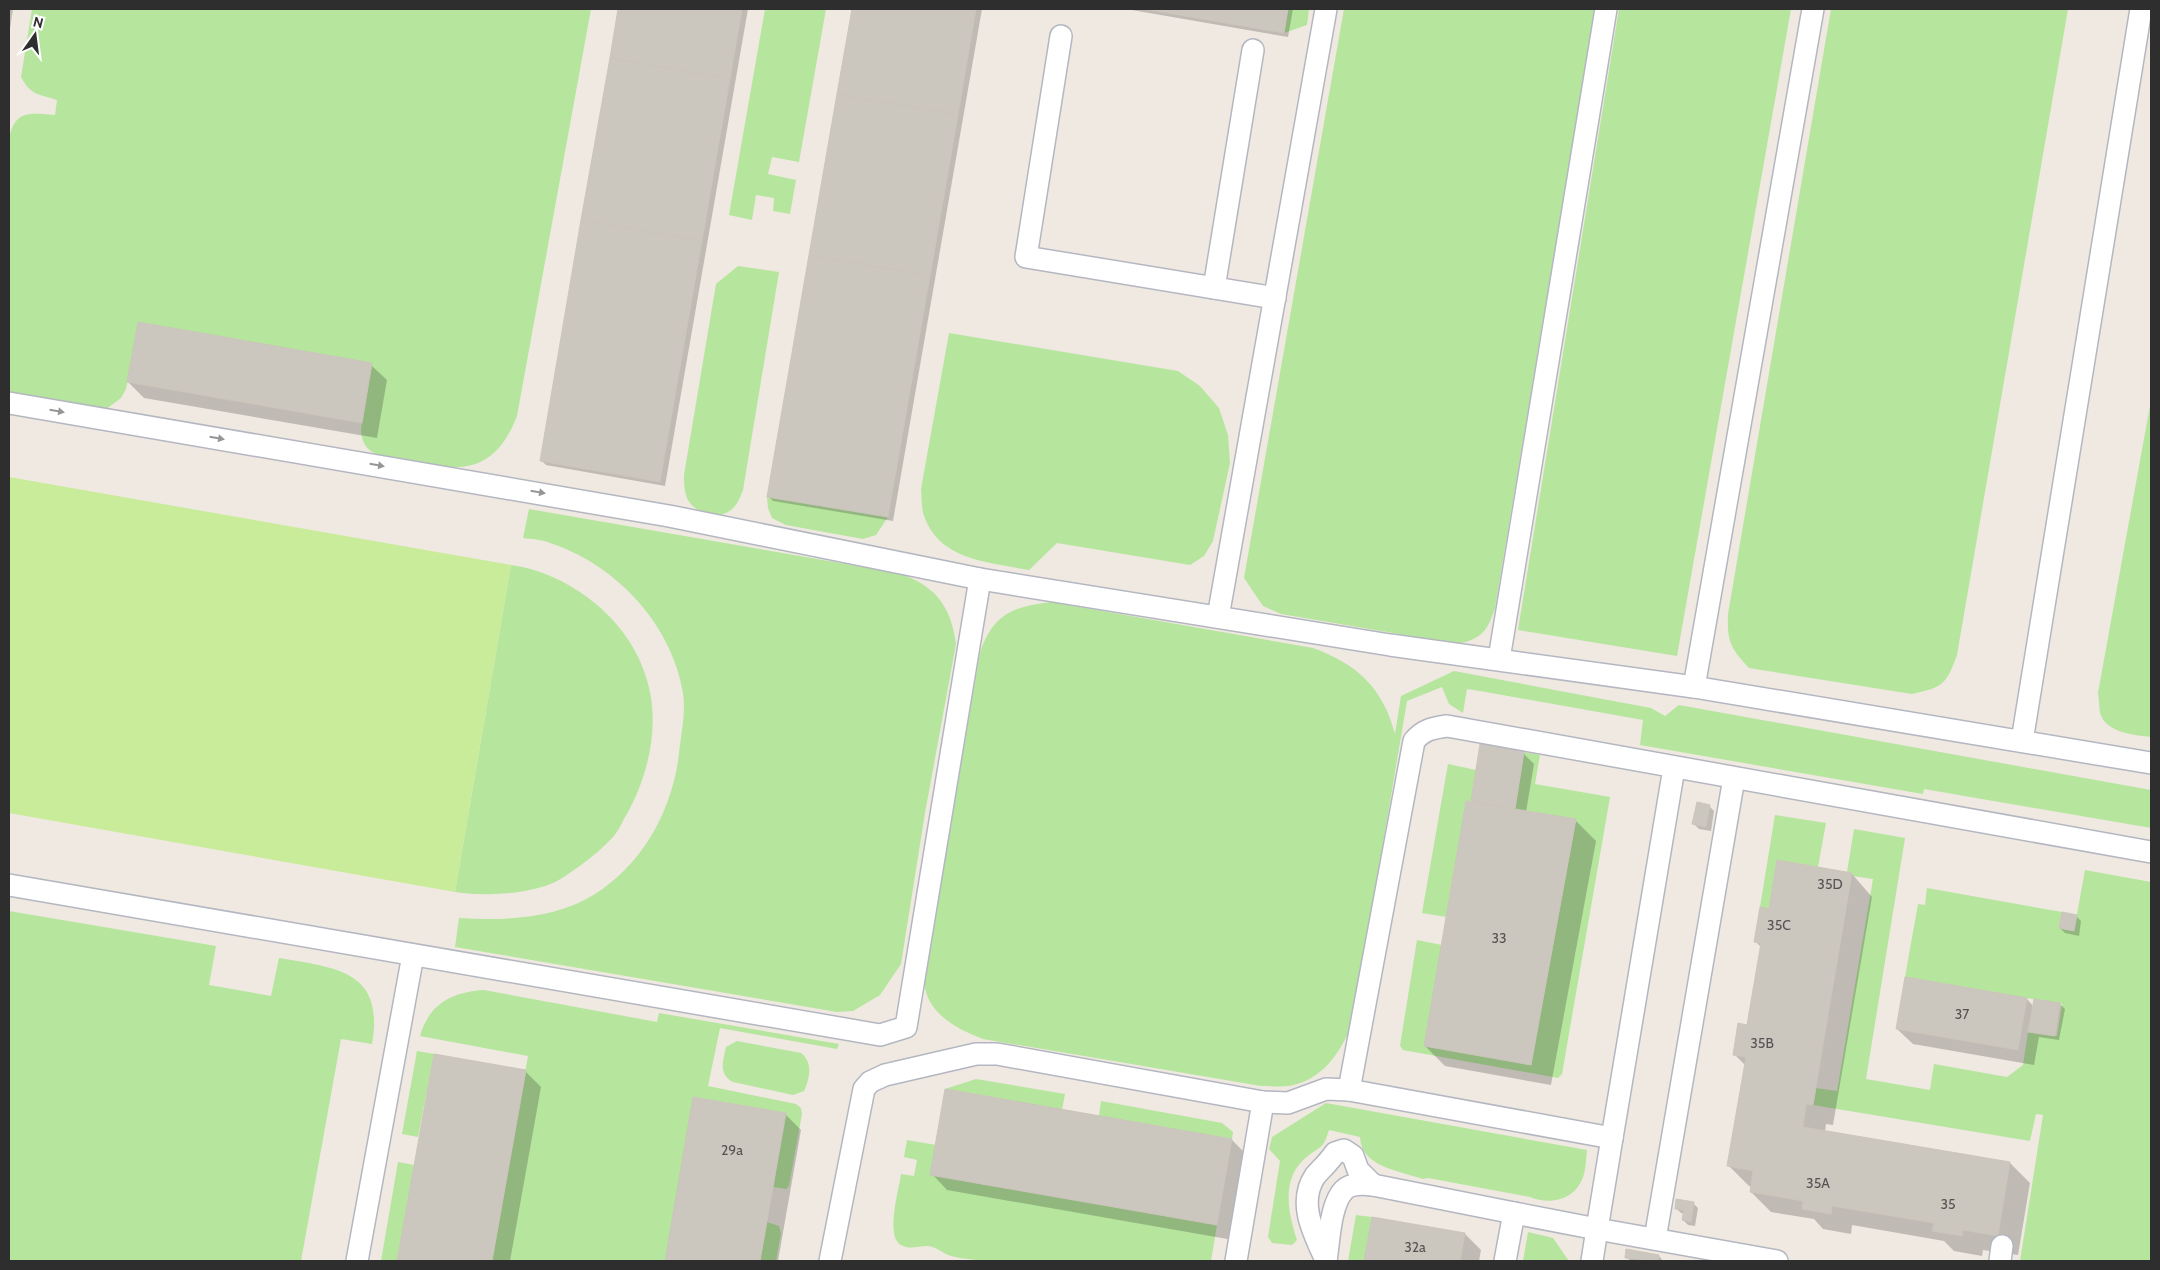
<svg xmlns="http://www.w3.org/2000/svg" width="2160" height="1270" viewBox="0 0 2160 1270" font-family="Cabin,sans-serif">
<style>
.green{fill:#b6e59e}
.pitch{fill:#c9ec9a}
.shadow{fill:#0003}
.building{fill:#cbc7bf;stroke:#cbc5ba}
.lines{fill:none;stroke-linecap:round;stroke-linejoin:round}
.service-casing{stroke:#b4b7c1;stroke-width:24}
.service{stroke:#fff;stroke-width:21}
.oneway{fill:#969696}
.labels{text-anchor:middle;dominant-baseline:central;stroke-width:4.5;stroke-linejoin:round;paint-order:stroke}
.number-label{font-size:14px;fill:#555452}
</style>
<rect width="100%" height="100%" fill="#efe9e1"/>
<g class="green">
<path d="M 32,9 L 591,9 L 517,416 C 510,434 500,452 482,461 C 475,465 464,467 456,467 C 443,468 387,459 376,454 C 365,449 361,440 361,429 L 372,364 L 138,322 L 126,389 L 121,398 L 105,410 L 15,394 L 9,390 L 9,140 C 14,110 29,113 55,115 L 57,100 C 39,94 31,96 21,77 Z"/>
<path d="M 765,9 L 826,9 L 799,162 L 772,157 L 768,174 L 796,180 L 790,214 L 773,211 L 774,198 L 756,195 L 752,220 L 729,215 Z"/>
<path d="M 1288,9 L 1309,9 L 1307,25 L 1284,33 Z"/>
<path d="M 1344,9 L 1595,9 L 1495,608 C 1487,632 1482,638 1458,644 L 1281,614 L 1263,606 L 1244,578 Z"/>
<path d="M 1619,9 L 1791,9 L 1677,656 L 1518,630 Z"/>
<path d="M 1831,9 L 2068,9 L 1957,655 C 1946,685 1943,687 1912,694 L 1749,668 C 1730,648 1727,641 1728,614 Z"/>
<path d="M 738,266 L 779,272 L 743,490 C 740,498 737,505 731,510 C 717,521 694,513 687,498 C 684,490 684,483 684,475 L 716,284 Z"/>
<path d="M 949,333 L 1178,371 L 1200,386 L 1219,408 L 1228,435 L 1230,463 L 1213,541 L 1204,556 L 1190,565 L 1057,543 L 1029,570 C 989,562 940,561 924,516 C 921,508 922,497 921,489 Z"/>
<path d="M 2151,400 L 2151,737 C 2134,735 2106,733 2100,713 C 2099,706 2099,699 2098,693 Z"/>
<path d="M 767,497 L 888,517 L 876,535 L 863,539 L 786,525 L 772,518 L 768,508 Z"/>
<path d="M 529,509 L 898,573 C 935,585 951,606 956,644 L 925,813 L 901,964 L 880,995 L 853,1011 L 837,1012 L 455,947 L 459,918 C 504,921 555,919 595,894 C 643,864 673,809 679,753 C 681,734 686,713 683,693 C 672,625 617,566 553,544 C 544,540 533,539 523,538 Z"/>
<path d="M 511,565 C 539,569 564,580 587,597 C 613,616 635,643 645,674 C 662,721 649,777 624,819 C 621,825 617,833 612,838 C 603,848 592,857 581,865 C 570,873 558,882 545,886 C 517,895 484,896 455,892 Z"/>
<path d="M 1051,602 L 1313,648 C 1357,664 1383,688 1395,734 L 1401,696 L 1454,671 L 1651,708 L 1665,716 L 1679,705 L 2151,790 L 2151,828 L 1924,789 L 1923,794 L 1640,745 L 1643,720 L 1486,692 L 1467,689 L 1463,713 L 1449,704 L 1442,687 L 1407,701 L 1353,1022 C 1341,1052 1323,1080 1289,1086 C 1280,1087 1270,1086 1261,1086 L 983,1039 C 957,1029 927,1014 924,982 C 923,976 925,969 926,963 L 980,653 C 993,614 1012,607 1051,602 Z"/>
<path d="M 1524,752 L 1540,755 L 1535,784 L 1610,797 L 1562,1074 L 1558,1078 L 1403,1050 L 1400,1046 L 1417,940 L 1442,945 L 1424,1046 L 1531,1065 L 1576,820 L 1515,809 Z"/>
<path d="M 1448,764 L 1476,770 L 1471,801 L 1466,801 L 1446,917 L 1422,913 Z"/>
<path d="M 1775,815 L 1826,823 L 1818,867 L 1777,860 L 1769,909 L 1760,907 Z"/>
<path d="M 1854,829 L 1905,838 L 1866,1079 L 1930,1090 L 1934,1064 L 2007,1077 L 2023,1065 L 2028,1032 L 2057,1036 L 2062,1004 L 1905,977 L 1918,904 L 1925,905 L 1927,888 L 2062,912 L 2059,928 L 2074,931 L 2085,870 L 2151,882 L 2151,1261 L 2020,1261 L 2043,1115 L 2036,1114 L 2030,1141 L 1813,1105 L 1816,1088 L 1837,1091 L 1873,879 L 1853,876 L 1852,873 L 1847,872 Z"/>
<path d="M 9,911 L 216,946 L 209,985 L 271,996 L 279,958 C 336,968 385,970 372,1044 L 341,1039 L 301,1261 L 9,1261 Z"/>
<path d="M 484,990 L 657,1022 L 659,1013 L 839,1044 L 837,1049 L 720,1028 L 708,1086 L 796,1104 L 801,1108 L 802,1114 L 789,1186 L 786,1189 L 773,1187 L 785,1113 L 694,1097 L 665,1261 L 492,1261 L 528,1056 L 420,1036 C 429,1004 452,992 484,990 Z"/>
<path d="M 737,1041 L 801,1053 C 813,1062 810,1078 804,1091 L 793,1095 L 733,1082 C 718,1074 723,1061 726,1047 Z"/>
<path d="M 417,1051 L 434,1054 L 418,1137 L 402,1134 Z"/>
<path d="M 976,1079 L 1065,1094 L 1062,1110 L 945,1089 Z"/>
<path d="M 1101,1101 L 1222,1123 L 1233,1132 L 1232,1139 L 1099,1116 Z"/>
<path d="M 1326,1103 L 1587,1150 C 1586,1158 1586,1166 1584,1174 C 1577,1199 1552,1206 1530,1197 L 1428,1178 L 1423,1179 C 1400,1171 1361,1167 1360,1137 L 1329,1130 C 1323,1149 1322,1145 1308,1156 C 1280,1177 1288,1213 1297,1240 L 1292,1245 L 1272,1243 L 1268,1237 L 1280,1161 L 1269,1149 L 1272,1137 Z"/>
<path d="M 907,1140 L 936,1145 L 931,1175 L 1217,1225 L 1211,1261 L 983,1261 C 972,1259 959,1259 948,1255 C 941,1252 937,1247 927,1246 C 918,1246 910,1250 901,1245 C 885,1236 899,1190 901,1174 L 914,1176 L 917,1160 L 904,1157 Z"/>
<path d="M 398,1162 L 414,1165 L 397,1261 L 381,1261 Z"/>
<path d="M 1356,1215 L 1372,1217 L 1364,1261 L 1348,1261 Z"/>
<path d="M 767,1222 L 779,1226 L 781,1233 L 776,1261 L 760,1261 Z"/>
<path d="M 1528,1232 L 1553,1238 L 1569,1261 L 1523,1261 Z"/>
</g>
<path class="pitch" d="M 9,477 L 511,565 L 455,892 L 9,813 Z"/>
<g class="shadow">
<path d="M 9,9 L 13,9 L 9,35 Z"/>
<path d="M 620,9 L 748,9 L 665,486 L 546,465 L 541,460 Z"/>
<path d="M 853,9 L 982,9 L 893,521 L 773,501 L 768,496 Z"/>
<path d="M 1126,9 L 1293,9 L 1288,37 Z"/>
<path d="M 371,365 L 387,380 L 377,438 L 144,398 L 128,382 Z"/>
<path d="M 1523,753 L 1534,764 L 1526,812 L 1575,820 L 1596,841 L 1551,1085 L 1445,1066 L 1425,1046 L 1475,804 L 1472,801 Z"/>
<path d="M 1709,806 L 1714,811 L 1711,831 L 1699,829 L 1694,824 Z"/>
<path d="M 1852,874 L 1872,897 L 1833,1125 L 1826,1124 L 1825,1132 L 2010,1163 L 2030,1183 L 2018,1255 L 1983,1250 L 1982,1256 L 1954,1251 L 1944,1241 L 1852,1225 L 1851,1234 L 1823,1229 L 1814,1219 L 1771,1212 L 1751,1192 L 1752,1187 L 1749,1186 L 1729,1166 L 1746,1066 L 1735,1055 L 1748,1026 L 1761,947 L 1755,941 L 1770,910 Z"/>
<path d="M 2076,916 L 2081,921 L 2079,936 L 2065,933 L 2060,928 Z"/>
<path d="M 1906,978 L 2027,999 L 2034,1007 L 2060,1004 L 2065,1009 L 2059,1040 L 2039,1037 L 2034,1065 L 1913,1044 L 1897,1029 Z"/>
<path d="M 435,1055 L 525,1071 L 541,1087 L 510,1261 L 398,1261 Z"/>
<path d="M 946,1091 L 1232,1140 L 1248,1156 L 1233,1240 L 947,1190 L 932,1174 Z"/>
<path d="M 694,1099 L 785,1114 L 801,1130 L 778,1261 L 666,1261 Z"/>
<path d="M 1693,1203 L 1698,1208 L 1695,1226 L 1688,1225 L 1683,1220 L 1685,1214 L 1681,1213 L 1676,1208 Z"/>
<path d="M 1373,1219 L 1465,1234 L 1481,1250 L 1479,1261 L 1366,1261 Z"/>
<path d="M 1659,1256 L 1663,1261 L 1631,1261 L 1626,1257 Z"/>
</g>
<g class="building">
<path d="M 618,9 L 742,9 L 730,79 L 610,58 Z"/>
<path d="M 852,9 L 976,9 L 958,115 L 837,94 Z"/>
<path d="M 1144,9 L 1288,9 L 1284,33 Z"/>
<path d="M 610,58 L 730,79 L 702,241 L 581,220 Z"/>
<path d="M 837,94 L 958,115 L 930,276 L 809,255 Z"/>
<path d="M 581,220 L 702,241 L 660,482 L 540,461 Z"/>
<path d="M 809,255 L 930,276 L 888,517 L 767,497 Z"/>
<path d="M 138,322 L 372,363 L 362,423 L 127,382 Z"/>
<path d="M 1480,744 L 1524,752 L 1515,809 L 1471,801 Z"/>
<path d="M 1466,801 L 1576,819 L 1531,1065 L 1424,1046 Z"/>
<path d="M 1697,802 L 1710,805 L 1706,827 L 1692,824 Z"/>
<path d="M 1777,860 L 1852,873 L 1813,1105 L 1806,1104 L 1803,1127 L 2010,1162 L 1998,1236 L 1963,1230 L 1962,1236 L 1932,1231 L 1934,1223 L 1832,1206 L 1831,1214 L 1802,1209 L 1803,1201 L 1750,1192 L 1753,1171 L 1727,1166 L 1746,1057 L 1733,1055 L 1738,1023 L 1747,1025 L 1761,943 L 1754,942 L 1760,907 L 1769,909 Z"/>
<path d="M 2062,912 L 2077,915 L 2074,931 L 2059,928 Z"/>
<path d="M 1905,977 L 2027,998 L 2018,1050 L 1896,1029 Z"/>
<path d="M 2034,999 L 2060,1003 L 2055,1036 L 2028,1032 Z"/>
<path d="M 434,1054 L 526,1070 L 492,1261 L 397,1261 Z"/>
<path d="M 945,1089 L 1232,1139 L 1217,1225 L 930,1175 Z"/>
<path d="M 693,1097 L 786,1113 L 760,1261 L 665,1261 Z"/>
<path d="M 1676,1199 L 1694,1202 L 1691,1222 L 1682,1220 L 1684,1210 L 1675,1209 Z"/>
<path d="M 1372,1217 L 1465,1233 L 1460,1261 L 1364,1261 Z"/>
<path d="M 1626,1249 L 1659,1255 L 1658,1261 L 1625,1258 Z"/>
</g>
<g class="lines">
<g class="service-casing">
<g id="service">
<path d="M 1061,36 L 1026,257 L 1275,298"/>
<path d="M 1214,288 L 1253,50"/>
<path d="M 9,403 L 669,516 L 980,579 L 1390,645 L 1694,687 L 2151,763"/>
<path d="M 1218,617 L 1326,9"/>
<path d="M 1499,659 L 1606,9"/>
<path d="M 1694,687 L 1813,9"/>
<path d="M 2022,741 L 2141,9"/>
<path d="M 1674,768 L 1612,1138 L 1349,1090 L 1414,741 C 1423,730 1432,728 1447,726 L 2151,852"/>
<path d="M 9,885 L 880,1035 L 906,1027 L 980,579"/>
<path d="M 1612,1138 L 1597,1229 L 1777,1261"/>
<path d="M 1514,1213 L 1597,1229 L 1592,1261"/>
<path d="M 1655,1239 L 1734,778"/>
<path d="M 1326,1260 C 1314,1234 1297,1203 1315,1176 C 1322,1168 1329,1162 1335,1153 L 1344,1150 L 1353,1156 L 1358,1170 L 1373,1185"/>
<path d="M 357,1261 L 413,955"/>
<path d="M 830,1261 L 864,1089 L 870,1082 L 885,1075 L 976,1054 L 997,1054 L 1263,1102 L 1288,1103 L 1326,1089 L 1349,1090"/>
<path d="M 1236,1261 L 1263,1102"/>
<path d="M 1326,1261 C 1329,1242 1330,1204 1344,1190 C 1351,1183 1364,1184 1373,1185 L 1514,1213 L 1505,1261"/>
<path d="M 2000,1261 L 2002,1246"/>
</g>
</g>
<use href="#service" class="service"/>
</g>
<defs><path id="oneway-solid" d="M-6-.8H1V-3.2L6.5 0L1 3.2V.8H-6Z" transform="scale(1.25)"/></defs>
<g class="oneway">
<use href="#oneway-solid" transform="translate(57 411) rotate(10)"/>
<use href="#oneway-solid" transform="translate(217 438) rotate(10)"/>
<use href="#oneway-solid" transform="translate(377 465) rotate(10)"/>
<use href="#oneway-solid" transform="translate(538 492) rotate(10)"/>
</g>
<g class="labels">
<g class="number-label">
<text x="1830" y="884">35D</text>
<text x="1779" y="925">35C</text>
<text x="1499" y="938">33</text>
<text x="1962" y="1014">37</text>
<text x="1762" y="1043">35B</text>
<text x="732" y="1150">29a</text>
<text x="1818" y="1183">35A</text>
<text x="1948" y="1204">35</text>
<text x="1415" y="1247">32a</text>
</g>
</g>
<rect width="2160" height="1270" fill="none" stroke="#2e2e2e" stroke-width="20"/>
<g transform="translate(35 35) rotate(14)" stroke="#ffffff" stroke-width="4" paint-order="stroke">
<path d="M0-4L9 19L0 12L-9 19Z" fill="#2e2e2e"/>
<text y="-8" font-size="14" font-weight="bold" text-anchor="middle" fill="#2e2e2e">N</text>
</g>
</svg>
